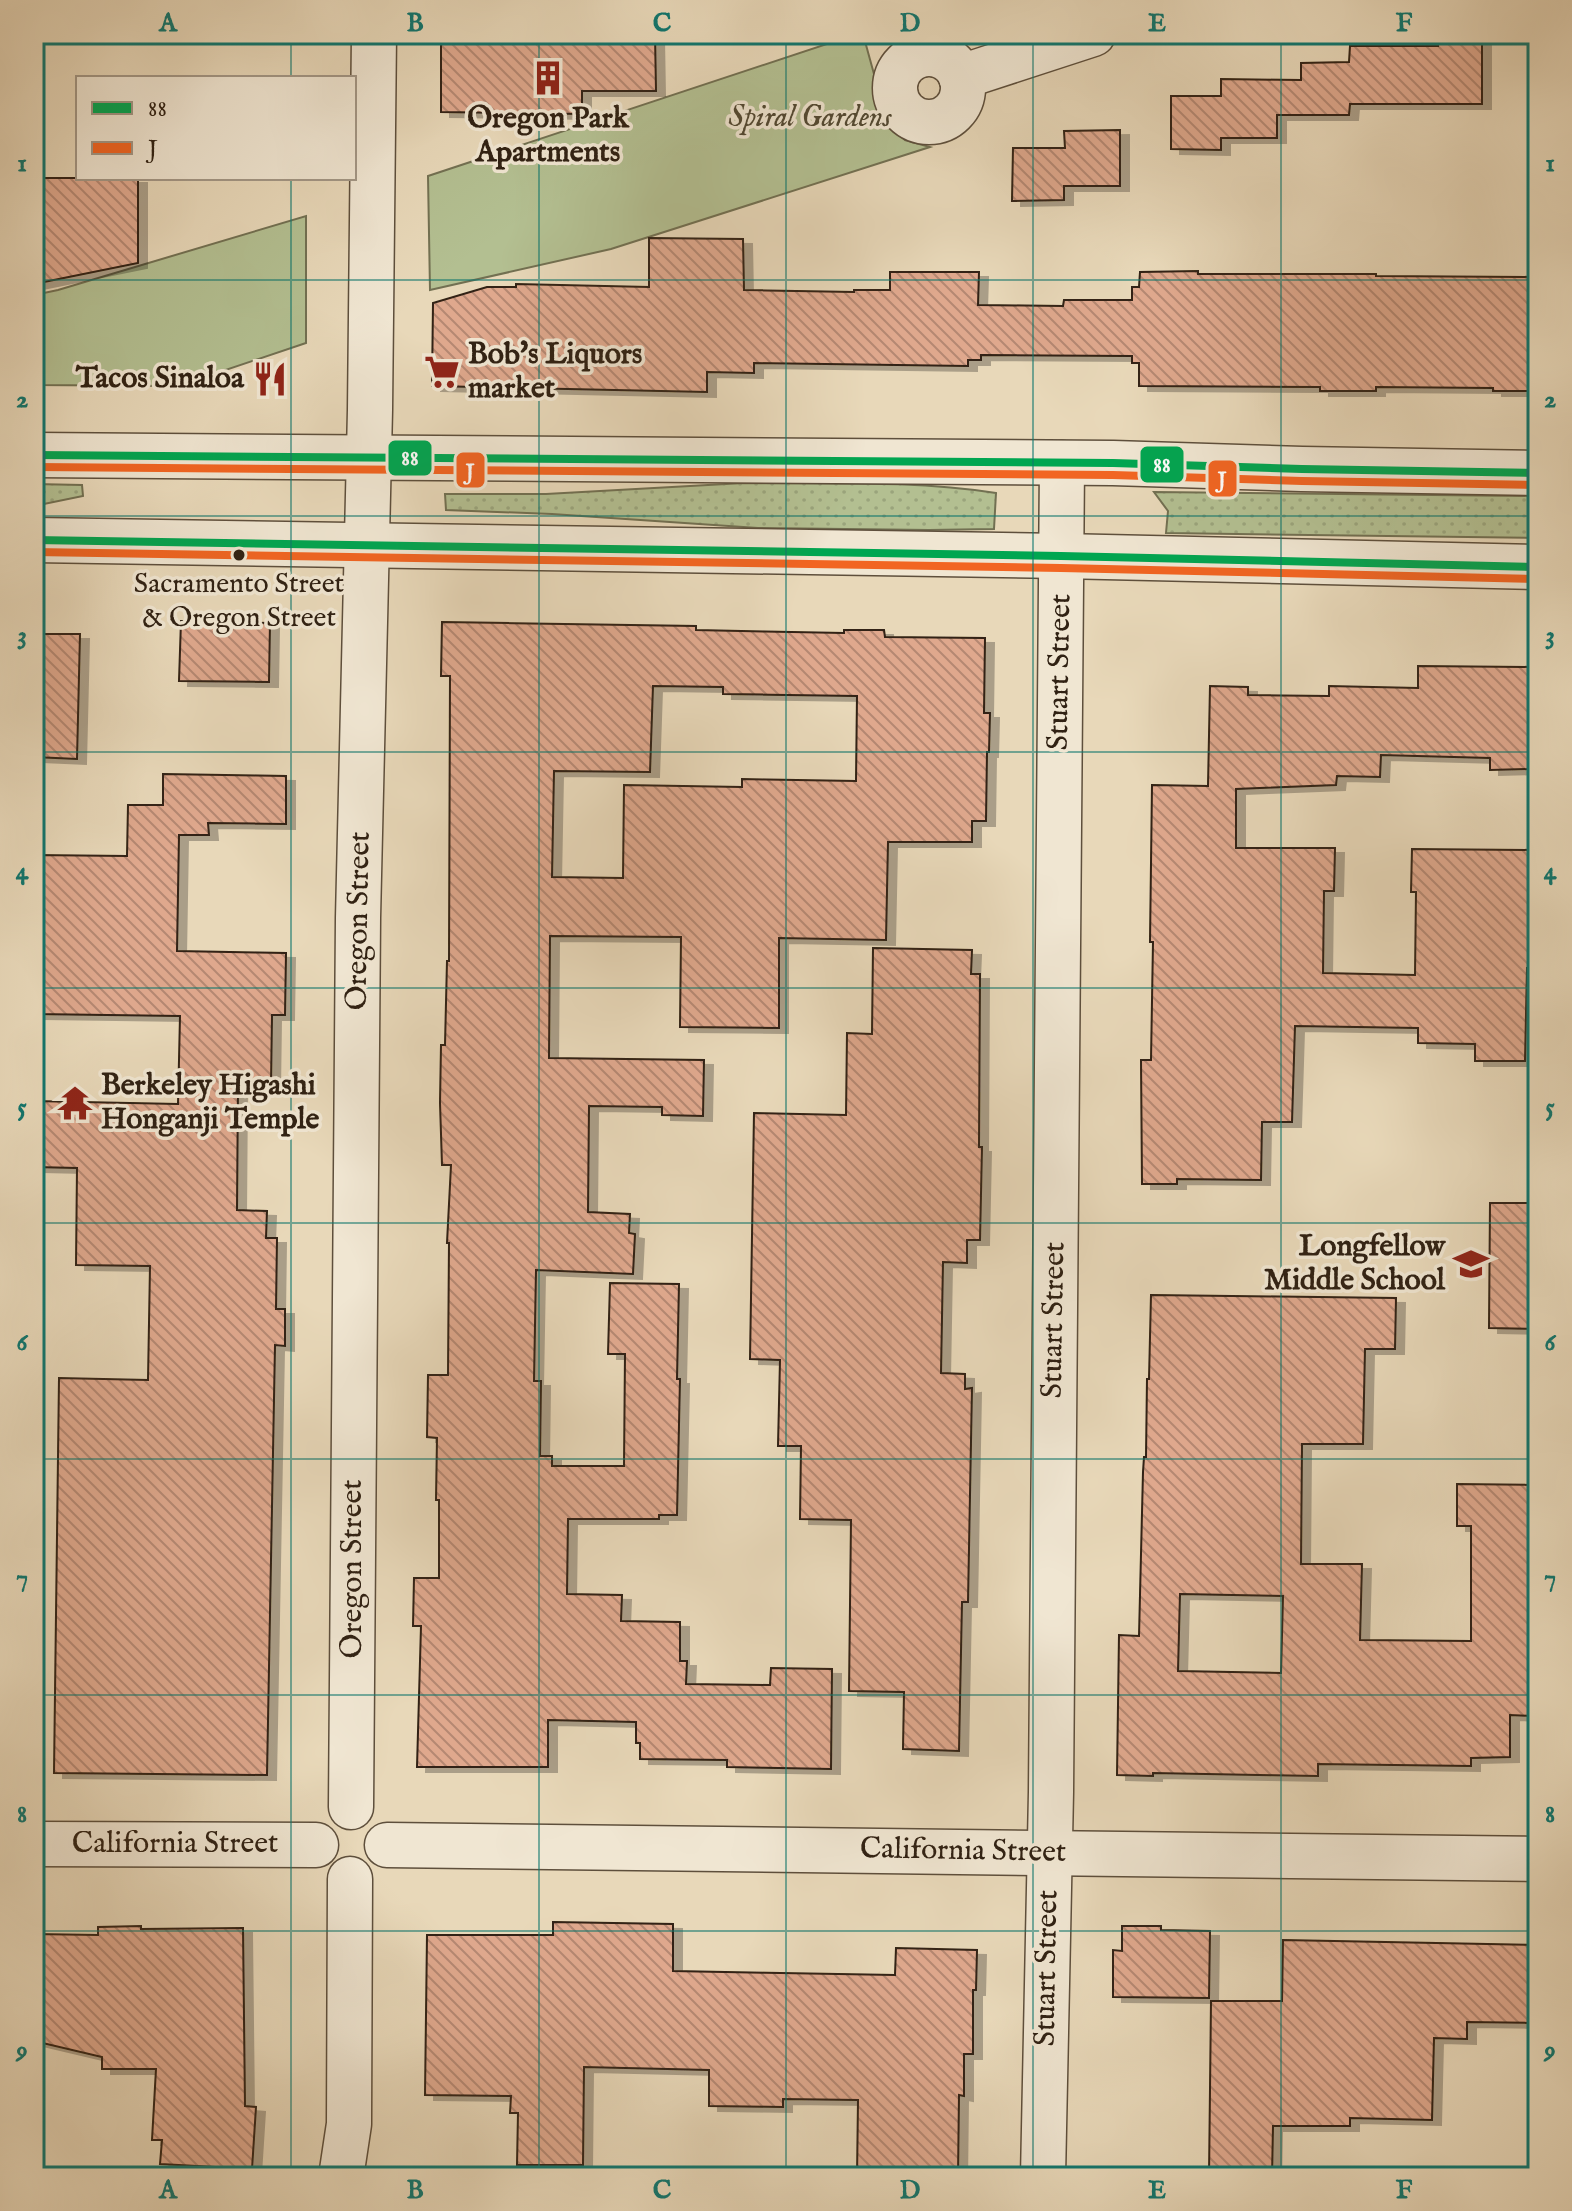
<svg xmlns="http://www.w3.org/2000/svg" width="1572" height="2211" viewBox="0 0 1572 2211" font-family="'IM FELL English',serif">
<style>
.grass{fill:url(#grass-dots);stroke:#727052;stroke-width:2}
.green{fill:#b3bf91;stroke:#727052;stroke-width:2}
.building{fill:url(#building-back-hatch);stroke:#302113;stroke-width:2;fill-rule:evenodd;filter:url(#shadow)}
.lines{fill:none;stroke-linecap:round;stroke-linejoin:round}
.minor-casing{stroke:#5e4f3c;stroke-width:47}
.minor{stroke:#f0e6d2;stroke-width:44}
.bus-1-casing{stroke:#f0e6d2;stroke-width:14}
.bus-2-casing{stroke:#f0e6d2;stroke-width:14}
.bus-1{stroke:#00a651;stroke-width:8}
.bus-2{stroke:#f26522;stroke-width:8}
.grid{fill:none;stroke:#0f766e;stroke-width:2;stroke-opacity:0.55}
.bus-dot{fill:#302113;stroke:#f0e6d2;stroke-width:3}
.labels{text-anchor:middle;dominant-baseline:central;stroke-width:7;stroke-linejoin:round;paint-order:stroke}
.bus-label{font-size:28px;fill:#302113;stroke:#f0e6d2}
.park-label{font-size:30px;font-style:italic;fill:#514832;stroke:#f0e6d2}
.poi-label{font-size:30px;font-weight:bold;fill:#302113;stroke:#f0e6d2;text-anchor:start}
.street-label{font-size:30px;fill:#302113;stroke:#f0e6d2}
.line-badge{stroke:#f0e6d2;stroke-width:3}
.badge-label{font-size:22px;text-anchor:middle;font-weight:bold;fill:#fff}
.neatline{fill:none;stroke:#0f766e;stroke-width:3}
.grid-label{font-size:26px;text-anchor:middle;font-weight:bold;fill:#0f766e}
</style>
<defs>
<pattern id="grass-dots" width="8" height="8" patternUnits="userSpaceOnUse" patternTransform="scale(2)"><rect width="8" height="8" fill="#b3bf91"/><path d="M2 2h.1M6 6h.1" fill="none" stroke="#9aa47c" stroke-width="1.8" stroke-linecap="round"/></pattern>
<pattern id="building-back-hatch" width="6" height="6" patternUnits="userSpaceOnUse" patternTransform="scale(2)"><rect width="6" height="6" fill="#dfa88d"/><path d="M-1 5l2 2M0 0l6 6M5-1l2 2" fill="none" stroke="#b58872"/></pattern>
<filter id="shadow"><feDropShadow dx="9" dy="5" stdDeviation="0" flood-color="#0004"/></filter>
</defs>
<rect width="100%" height="100%" fill="#e8d8b9"/>
<filter id="stains"><feTurbulence type="fractalNoise" baseFrequency=".0025" numOctaves="4"/><feColorMatrix values="0 0 0 0 .2 0 0 0 0 .09 0 0 0 0 .02 0 0 0 .5 -.17"/></filter>
<radialGradient id="worn" r=".72"><stop offset=".6" stop-color="#630" stop-opacity="0"/><stop offset="1" stop-color="#630" stop-opacity=".3"/></radialGradient>
<g class="grass">
<path d="M 744,483 C 827,484 913,480 996,493 L 994,529 L 929,530 L 758,528 L 552,514 L 446,510 L 445,494 L 546,494 Z"/>
<path d="M 34,484 L 82,485 L 83,496 L 34,506 Z"/>
<path d="M 1154,492 L 1538,496 L 1538,538 L 1166,533 L 1168,511 Z"/>
</g>
<g class="green">
<path d="M 857,34 L 863,34 L 874,74 L 873,93 L 878,113 L 905,140 L 930,147 L 611,249 L 430,290 L 428,176 Z"/>
<path d="M 306,216 L 306,343 L 178,386 L 34,385 L 34,295 L 58,290 Z"/>
</g>
<g class="building">
<path d="M 467,34 L 655,34 L 656,91 L 582,91 L 582,114 L 441,112 L 441,39 L 467,39 Z"/>
<path d="M 1438,34 L 1482,34 L 1482,104 L 1350,104 L 1349,115 L 1277,115 L 1277,138 L 1221,138 L 1221,150 L 1171,149 L 1171,96 L 1221,96 L 1221,79 L 1301,80 L 1301,63 L 1349,62 L 1350,46 L 1438,46 Z"/>
<path d="M 1120,130 L 1120,186 L 1064,186 L 1064,200 L 1012,201 L 1013,148 L 1065,148 L 1064,131 Z"/>
<path d="M 34,178 L 138,178 L 138,263 L 34,284 Z"/>
<path d="M 649,238 L 743,239 L 744,290 L 854,292 L 854,290 L 890,290 L 890,272 L 979,272 L 978,305 L 1063,306 L 1064,300 L 1132,300 L 1132,287 L 1139,287 L 1140,272 L 1198,271 L 1198,274 L 1376,274 L 1376,276 L 1538,277 L 1538,391 L 1493,391 L 1493,388 L 1376,387 L 1376,391 L 1320,391 L 1320,387 L 1139,386 L 1139,363 L 1132,363 L 1132,356 L 981,355 L 981,360 L 968,360 L 968,366 L 754,363 L 754,373 L 707,372 L 707,392 L 432,386 L 433,303 L 487,287 L 516,287 L 516,284 L 649,287 Z"/>
<path d="M 181,621 L 270,623 L 269,682 L 179,681 Z"/>
<path d="M 442,622 L 696,626 L 696,630 L 844,633 L 844,630 L 884,630 L 885,637 L 985,638 L 984,713 L 990,713 L 989,752 L 987,752 L 986,821 L 972,821 L 972,842 L 888,842 L 886,940 L 779,938 L 779,1028 L 680,1027 L 681,937 L 550,936 L 549,1058 L 704,1060 L 703,1116 L 662,1115 L 662,1107 L 589,1106 L 588,1212 L 630,1214 L 629,1233 L 635,1234 L 633,1274 L 536,1270 L 534,1381 L 541,1381 L 540,1456 L 552,1456 L 552,1466 L 624,1466 L 625,1354 L 608,1354 L 610,1283 L 679,1284 L 677,1379 L 680,1379 L 677,1515 L 659,1515 L 659,1519 L 568,1519 L 567,1594 L 622,1595 L 621,1621 L 680,1622 L 680,1661 L 687,1661 L 686,1684 L 770,1685 L 771,1668 L 832,1669 L 831,1769 L 727,1767 L 727,1760 L 640,1759 L 640,1743 L 636,1743 L 636,1722 L 548,1720 L 548,1767 L 417,1767 L 421,1626 L 413,1626 L 414,1578 L 439,1578 L 439,1500 L 436,1500 L 437,1438 L 427,1437 L 428,1375 L 448,1375 L 449,1243 L 447,1243 L 451,1165 L 442,1165 L 440,1103 L 441,1045 L 445,1045 L 447,961 L 449,961 L 450,676 L 441,676 ZM 653,686 L 723,687 L 723,694 L 857,696 L 856,781 L 742,779 L 742,787 L 624,785 L 623,878 L 552,877 L 554,771 L 650,772 Z"/>
<path d="M 34,634 L 80,634 L 77,759 L 34,757 Z"/>
<path d="M 1418,666 L 1538,667 L 1538,718 L 1530,718 L 1531,769 L 1490,770 L 1490,758 L 1381,755 L 1380,777 L 1337,776 L 1336,785 L 1236,789 L 1236,848 L 1335,848 L 1334,891 L 1324,891 L 1323,973 L 1415,975 L 1416,892 L 1411,892 L 1412,849 L 1538,850 L 1538,968 L 1527,968 L 1525,1061 L 1475,1061 L 1475,1044 L 1418,1043 L 1418,1028 L 1295,1026 L 1292,1122 L 1262,1122 L 1261,1180 L 1177,1179 L 1177,1184 L 1142,1184 L 1141,1060 L 1151,1060 L 1153,942 L 1150,942 L 1152,785 L 1208,786 L 1210,686 L 1248,687 L 1248,695 L 1329,696 L 1329,686 L 1418,688 Z"/>
<path d="M 163,774 L 286,776 L 286,824 L 208,823 L 209,835 L 179,835 L 177,951 L 286,953 L 285,1015 L 272,1015 L 271,1085 L 238,1084 L 237,1210 L 267,1211 L 266,1238 L 277,1238 L 276,1309 L 285,1309 L 285,1346 L 275,1345 L 267,1775 L 54,1773 L 59,1378 L 148,1380 L 150,1266 L 76,1265 L 77,1168 L 34,1167 L 34,1101 L 178,1104 L 180,1016 L 34,1014 L 34,855 L 127,856 L 128,805 L 163,805 Z"/>
<path d="M 873,948 L 972,950 L 971,974 L 980,974 L 979,1147 L 982,1147 L 980,1240 L 967,1240 L 967,1263 L 943,1262 L 941,1373 L 965,1374 L 965,1389 L 972,1388 L 968,1602 L 962,1602 L 959,1751 L 903,1749 L 904,1692 L 849,1691 L 851,1520 L 800,1519 L 801,1446 L 778,1446 L 780,1360 L 750,1359 L 754,1113 L 846,1115 L 847,1033 L 872,1034 Z"/>
<path d="M 1490,1203 L 1538,1203 L 1538,1329 L 1489,1328 Z"/>
<path d="M 1151,1295 L 1396,1298 L 1395,1349 L 1365,1349 L 1363,1444 L 1302,1444 L 1301,1564 L 1362,1564 L 1360,1640 L 1471,1641 L 1471,1526 L 1457,1526 L 1457,1484 L 1538,1485 L 1538,1595 L 1532,1595 L 1530,1667 L 1534,1667 L 1534,1716 L 1510,1715 L 1510,1757 L 1471,1758 L 1471,1766 L 1318,1764 L 1318,1776 L 1153,1773 L 1153,1776 L 1117,1775 L 1119,1635 L 1139,1636 L 1143,1472 L 1144,1457 L 1146,1457 L 1147,1379 L 1149,1379 ZM 1180,1594 L 1283,1596 L 1281,1673 L 1178,1671 Z"/>
<path d="M 553,1922 L 673,1924 L 673,1971 L 895,1975 L 896,1948 L 977,1950 L 976,1990 L 973,1990 L 973,2054 L 964,2054 L 964,2096 L 959,2095 L 958,2177 L 857,2177 L 858,2100 L 783,2099 L 783,2107 L 709,2106 L 709,2070 L 584,2067 L 583,2165 L 517,2165 L 518,2113 L 510,2113 L 511,2096 L 425,2095 L 427,1935 L 553,1935 Z"/>
<path d="M 141,1926 L 141,1929 L 243,1928 L 245,2106 L 256,2107 L 252,2169 L 160,2164 L 162,2140 L 152,2140 L 156,2069 L 102,2069 L 102,2057 L 34,2041 L 34,1934 L 98,1935 L 98,1927 Z"/>
<path d="M 1122,1926 L 1161,1926 L 1161,1930 L 1210,1931 L 1209,1998 L 1113,1997 L 1113,1950 L 1122,1951 Z"/>
<path d="M 1283,1940 L 1538,1945 L 1538,2023 L 1467,2022 L 1467,2039 L 1434,2038 L 1432,2120 L 1350,2118 L 1350,2126 L 1273,2126 L 1272,2177 L 1209,2177 L 1211,2001 L 1282,2001 Z"/>
</g>
<g class="lines">
<g class="minor-casing">
<g id="minor">
<circle cx="929" cy="88" r="34"/>
<path d="M 961,77 L 1093,34"/>
<path d="M 34,455 L 1113,463 L 1302,469 L 1538,473"/>
<path d="M 34,540 L 1061,556 L 1538,567"/>
<path d="M 351,1807 L 358,918 L 370,410 L 374,34"/>
<path d="M 34,1844 L 316,1845"/>
<path d="M 387,1845 L 1538,1859"/>
<path d="M 341,2177 L 349,2124 L 350,1879"/>
<path d="M 1043,2177 L 1051,1792 L 1062,463"/>
</g>
</g>
<use href="#minor" class="minor"/>
<g class="bus-1-casing">
<g id="bus-1">
<path d="M 34,455 L 1113,463 L 1302,469 L 1538,473"/>
<path d="M 34,540 L 1061,556 L 1538,567"/>
</g>
</g>
<g class="bus-2-casing">
<g id="bus-2">
<path d="M 34,467 L 1113,475 L 1302,481 L 1538,485"/>
<path d="M 34,552 L 1061,568 L 1538,579"/>
</g>
</g>
<use href="#bus-1" class="bus-1"/>
<use href="#bus-2" class="bus-2"/>
</g>
<path class="grid" d="M 291,34 L 291,78M 539,34 L 539,2177M 786,34 L 786,2177M 1033,34 L 1033,2177M 1281,34 L 1281,2177M 291,178 L 291,2177M 34,280 L 1538,280M 34,516 L 1538,516M 34,752 L 1538,752M 34,988 L 1538,988M 34,1223 L 1538,1223M 34,1459 L 1538,1459M 34,1695 L 1538,1695M 34,1931 L 1538,1931"/>
<defs>
<g id="building-bare" transform="scale(2.76)"><path d="M-4-6H4V6H1V3H-1V6H-4ZM-2.5-4.3h1.7v1.8h-1.7ZM.8-4.3h1.7v1.8H.8ZM-2.5-1h1.7V.8h-1.7ZM.8-1h1.7V.8H.8Z" fill="#8f2418" stroke="#f0e6d2" stroke-width="2.5" paint-order="stroke"/></g>
<g id="supermarket-bare" transform="scale(2.76)"><path d="M-6-5.5h2.5l.6 2H6L4.5 2H-2.5L-4.4-4H-6ZM-1.5 3.2a1.3 1.3 0 1 0 .1 0ZM3 3.2a1.3 1.3 0 1 0 .1 0Z" fill="#8f2418" stroke="#f0e6d2" stroke-width="2.5" paint-order="stroke"/></g>
<g id="restaurant-bare" transform="scale(2.76)"><path d="M-5-6h1v4h1v-4h1v4h1v-4h1v5L-1.5 .5V6h-2V.5L-5-1ZM5-6V6H3V1.5H1.5Q1.5-4 5-6Z" fill="#8f2418" stroke="#f0e6d2" stroke-width="2.5" paint-order="stroke"/></g>
<g id="temple-bare" transform="scale(2.76)"><path d="M0-6L5-2H3V0L6.5 2.5H4V6H1.5V3h-3V6H-4V2.5H-6.5L-3 0V-2H-5Z" fill="#8f2418" stroke="#f0e6d2" stroke-width="2.5" paint-order="stroke"/></g>
<g id="school-bare" transform="scale(2.76)"><path d="M0-5L7-2L0 1L-7-2ZM-4 1L0 2.5L4 1V4Q0 6-4 4Z" fill="#8f2418" stroke="#f0e6d2" stroke-width="2.5" paint-order="stroke"/></g>
</defs>
<g fill-rule="evenodd">
<use href="#building-bare" x="548" y="78"/>
<use href="#supermarket-bare" x="442" y="372"/>
<use href="#restaurant-bare" x="270" y="379"/>
<use href="#temple-bare" x="75" y="1103"/>
<use href="#school-bare" x="1471" y="1264"/>
</g>
<circle class="bus-dot" cx="239" cy="555" r="7"/>
<g class="labels">
<g class="bus-label">
<text x="239" y="584">Sacramento Street<tspan x="239" dy="34">&amp; Oregon Street</tspan></text>
</g>
<g class="park-label">
<text x="810" y="118">Spiral Gardens</text>
</g>
<g class="poi-label">
<text x="548" y="119" text-anchor="middle">Oregon Park<tspan x="548" dy="34">Apartments</tspan></text>
<text x="468" y="355">Bob's Liquors<tspan x="468" dy="34">market</tspan></text>
<text x="244" y="379" text-anchor="end">Tacos Sinaloa</text>
<text x="101" y="1086">Berkeley Higashi<tspan x="101" dy="34">Honganji Temple</tspan></text>
<text x="1445" y="1247" text-anchor="end">Longfellow<tspan x="1445" dy="34">Middle School</tspan></text>
</g>
<g class="street-label">
<text transform="translate(1060 672) rotate(-89)">Stuart Street</text>
<text transform="translate(359 921) rotate(-89)">Oregon Street</text>
<text transform="translate(1054 1320) rotate(-89)">Stuart Street</text>
<text transform="translate(353 1569) rotate(-90)">Oregon Street</text>
<text x="175" y="1844">California Street</text>
<text transform="translate(963 1851) rotate(1)">California Street</text>
<text transform="translate(1047 1968) rotate(-89)">Stuart Street</text>
</g>
</g>
<g class="line-badge">
<rect x="387" y="439" width="46" height="38" rx="8" fill="#00a651"/>
<rect x="1139" y="445" width="46" height="39" rx="8" fill="#00a651"/>
<rect x="455" y="451" width="31" height="38" rx="8" fill="#f26522"/>
<rect x="1207" y="459" width="31" height="39" rx="8" fill="#f26522"/>
</g>
<g class="badge-label">
<text x="410" y="465">88</text>
<text x="1162" y="472">88</text>
<text x="470" y="478">J</text>
<text x="1222" y="486">J</text>
</g>
<rect width="1572" height="2211" fill="none" stroke="#e8d8b9" stroke-width="88"/>
<rect x="76" y="76" width="280" height="104" fill="#f0e6d2" stroke="#a39786" stroke-width="2"/>
<rect x="92" y="102" width="40" height="12" fill="#00a651" stroke="#a39786" stroke-width="2"/>
<text x="148" y="116" font-size="24" fill="#302113">88</text>
<rect x="92" y="142" width="40" height="12" fill="#f26522" stroke="#a39786" stroke-width="2"/>
<text x="148" y="156" font-size="24" fill="#302113">J</text>
<rect x="44" y="44" width="1484" height="2123" class="neatline"/>
<g class="grid-label">
<text x="168" y="31">A</text>
<text x="415" y="31">B</text>
<text x="662" y="31">C</text>
<text x="910" y="31">D</text>
<text x="1157" y="31">E</text>
<text x="1404" y="31">F</text>
<text x="22" y="171">1</text>
<text x="1550" y="171">1</text>
<text x="22" y="407">2</text>
<text x="1550" y="407">2</text>
<text x="22" y="643">3</text>
<text x="1550" y="643">3</text>
<text x="22" y="879">4</text>
<text x="1550" y="879">4</text>
<text x="22" y="1115">5</text>
<text x="1550" y="1115">5</text>
<text x="22" y="1350">6</text>
<text x="1550" y="1350">6</text>
<text x="22" y="1586">7</text>
<text x="1550" y="1586">7</text>
<text x="22" y="1822">8</text>
<text x="1550" y="1822">8</text>
<text x="22" y="2058">9</text>
<text x="1550" y="2058">9</text>
<text x="168" y="2198">A</text>
<text x="415" y="2198">B</text>
<text x="662" y="2198">C</text>
<text x="910" y="2198">D</text>
<text x="1157" y="2198">E</text>
<text x="1404" y="2198">F</text>
</g>
<rect width="100%" height="100%" filter="url(#stains)"/>
<rect width="100%" height="100%" fill="url(#worn)"/>
</svg>
